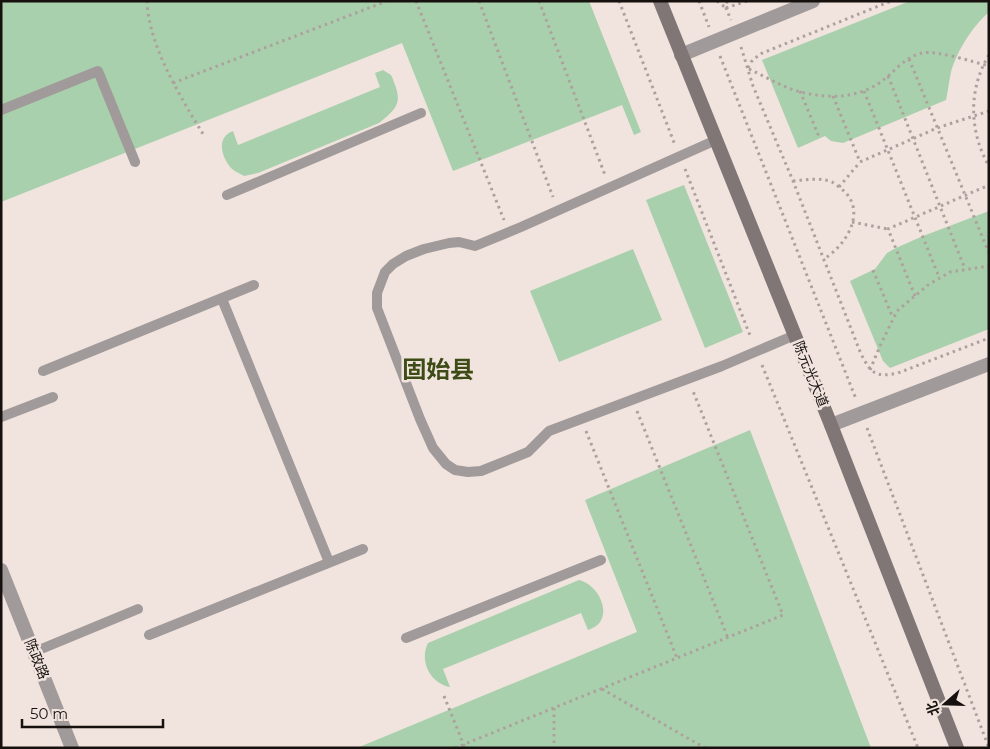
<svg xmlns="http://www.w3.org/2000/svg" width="990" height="749" viewBox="0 0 990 749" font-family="Montserrat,'Noto Sans SC',sans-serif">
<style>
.green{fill:#a9d0ad}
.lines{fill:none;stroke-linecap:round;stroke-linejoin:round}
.path{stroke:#ada19d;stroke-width:3;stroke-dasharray:2.5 4;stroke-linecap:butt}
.service{stroke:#a19a9a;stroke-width:10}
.minor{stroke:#a19a9a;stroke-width:14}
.tertiary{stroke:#a19a9a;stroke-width:14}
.secondary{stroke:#807675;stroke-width:14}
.labels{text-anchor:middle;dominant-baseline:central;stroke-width:5;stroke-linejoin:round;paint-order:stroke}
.street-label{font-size:14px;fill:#16110f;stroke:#f1e3dd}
.town-label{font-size:24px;font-weight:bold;fill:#3d4c16;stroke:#f1e3dd}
</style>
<rect width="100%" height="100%" fill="#f1e3dd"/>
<g class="green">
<path d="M 1,1 L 589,1 L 641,132 L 634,135 L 622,105 L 453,171 L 402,43 L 1,202 Z"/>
<path d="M 910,1 L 989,1 L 989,12 C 972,27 957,51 951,72 C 949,81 948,91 946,100 L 843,143 L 831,141 L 825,136 L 798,148 L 762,60 Z"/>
<path d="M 383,70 L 391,75 C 402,100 401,106 379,123 L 258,173 L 244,176 C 239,173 231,170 228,164 C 220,152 218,137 233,131 L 238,145 L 380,87 L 375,73 Z"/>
<path d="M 684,185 L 743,332 L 705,348 L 646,200 Z"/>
<path d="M 989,211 L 989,329 L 890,368 L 883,361 L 850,281 L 875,269 L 887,253 L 896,248 L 923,236 Z"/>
<path d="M 633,249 L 662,320 L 559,362 L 530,291 Z"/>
<path d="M 750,430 L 871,748 L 357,748 L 637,632 L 585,500 Z"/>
<path d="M 579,580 C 601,585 616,622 588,630 L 581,613 L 443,669 L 450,687 C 430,683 419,661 428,643 Z"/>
</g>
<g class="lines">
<g class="path">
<path d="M 147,1 C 149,47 180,96 203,134"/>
<path d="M 416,1 L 504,220"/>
<path d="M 479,1 L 553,197"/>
<path d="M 539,1 L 605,175"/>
<path d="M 619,1 L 675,145"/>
<path d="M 699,1 L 709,27"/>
<path d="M 717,1 L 726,8"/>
<path d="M 727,1 L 726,8 L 731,20"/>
<path d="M 726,8 L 747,1"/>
<path d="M 741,47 L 753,86 L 793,181 L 861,354 C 871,373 875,378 898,373 L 989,338"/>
<path d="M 989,55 C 968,89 969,132 989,166"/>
<path d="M 720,56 L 856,399"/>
<path d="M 909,59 L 989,253"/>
<path d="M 748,68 L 751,62 L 760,54 L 891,1"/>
<path d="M 749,69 C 764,76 779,85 794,90 C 823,99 857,100 882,81 C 894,72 906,56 922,53 C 937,50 973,62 989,66"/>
<path d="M 888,76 L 965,269"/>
<path d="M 173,83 L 387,1"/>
<path d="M 800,91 L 820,139"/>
<path d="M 864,91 L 939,277"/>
<path d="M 833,96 L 860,162 L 937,128 L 989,111"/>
<path d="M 685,169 L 751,338"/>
<path d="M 793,181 C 806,180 819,177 832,182 C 836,184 840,188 844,191 C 867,213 845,246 824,259"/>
<path d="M 839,187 L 860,162"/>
<path d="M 852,222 L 888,229"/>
<path d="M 873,270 L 893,318"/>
<path d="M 915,296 L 888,229 L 989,185"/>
<path d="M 762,365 L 918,748"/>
<path d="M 870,370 L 880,346 L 897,311 L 928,285 L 950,272 L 989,266"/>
<path d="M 637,411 L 728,638"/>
<path d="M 867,428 L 989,748"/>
<path d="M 586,431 L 677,658"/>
<path d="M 602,689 L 705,748"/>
<path d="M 444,696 L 465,748"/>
<path d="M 554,708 L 554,748"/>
<path d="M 455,748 L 783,615 L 693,391"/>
</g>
<g class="service">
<path d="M 1,110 L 98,71 L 135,162"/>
<path d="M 716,140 L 521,227 L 475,246 L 459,242 L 449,243 L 424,249 L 406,256 L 393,264 L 385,272 L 377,293 L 377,308 L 420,419 L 433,448 L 446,464 L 455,470 L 468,472 L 481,471 L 528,452 L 549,431 L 722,366 L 795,335"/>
<path d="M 227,195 L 421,113"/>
<path d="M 222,299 L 329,562"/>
<path d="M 43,371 L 254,285"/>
<path d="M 1,417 L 53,397"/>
<path d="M 149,635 L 363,549"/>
<path d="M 406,638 L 601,560"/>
<path d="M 34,652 L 138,609"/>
</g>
<g class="minor">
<path d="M 681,55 L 813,1"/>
<path d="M 831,425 L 989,364"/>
</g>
<path class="tertiary" d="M 1,570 L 72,748"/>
<path class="secondary" d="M 660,1 L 831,425 L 957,748"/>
</g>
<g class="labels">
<g class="street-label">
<text transform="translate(811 374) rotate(68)">陈元光大道</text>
<text transform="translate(37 659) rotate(68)">陈政路</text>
</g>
<g class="town-label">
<text x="438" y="369">固始县</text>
</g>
</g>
<rect width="990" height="749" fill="none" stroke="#16110f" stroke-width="5"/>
<g transform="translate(945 704) rotate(250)" stroke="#f1e3dd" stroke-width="4" paint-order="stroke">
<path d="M0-4L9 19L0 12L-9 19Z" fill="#16110f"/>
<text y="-8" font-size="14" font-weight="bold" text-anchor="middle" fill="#16110f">北</text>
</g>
<path d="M22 719v8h141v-8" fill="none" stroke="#16110f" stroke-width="2.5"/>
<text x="30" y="719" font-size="15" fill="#16110f" stroke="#f1e3dd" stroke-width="4" paint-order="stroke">50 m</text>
</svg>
